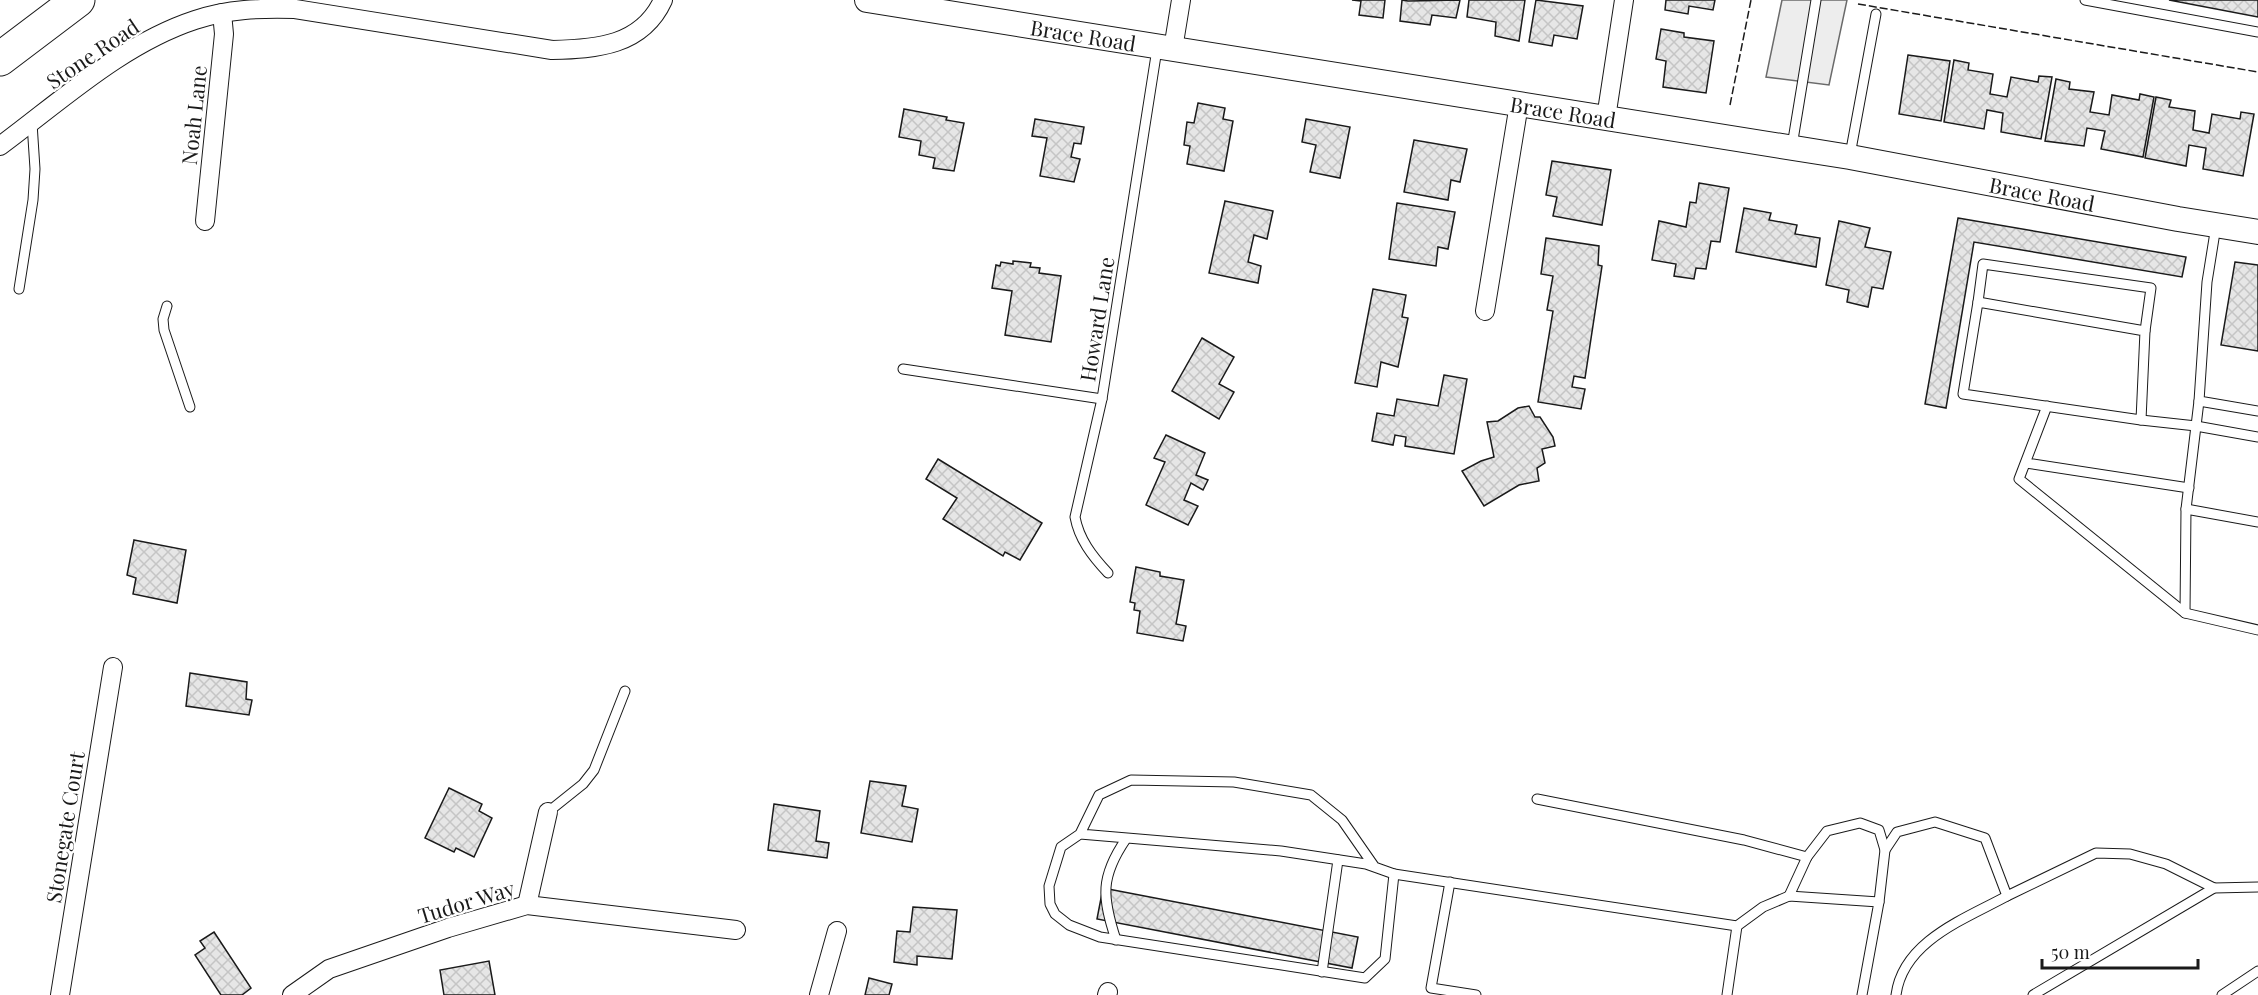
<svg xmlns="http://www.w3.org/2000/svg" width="2258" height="995" viewBox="0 0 2258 995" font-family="'Playfair Display',serif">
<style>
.built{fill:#ededed;stroke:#6a6a6a;stroke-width:1.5}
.building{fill:url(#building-cross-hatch);stroke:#1a1a1a;stroke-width:1.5}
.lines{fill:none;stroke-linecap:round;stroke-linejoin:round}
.service-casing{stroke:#1a1a1a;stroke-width:11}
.minor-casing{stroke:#1a1a1a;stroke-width:20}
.tertiary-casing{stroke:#1a1a1a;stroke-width:26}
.motorway-casing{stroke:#1a1a1a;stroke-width:35}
.service{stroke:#fff;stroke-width:9}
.minor{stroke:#fff;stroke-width:18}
.tertiary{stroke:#fff;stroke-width:24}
.motorway{stroke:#fff;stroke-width:33}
.fence{stroke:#1a1a1a;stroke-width:1.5;stroke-dasharray:8 3;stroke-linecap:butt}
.labels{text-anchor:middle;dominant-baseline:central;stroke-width:4.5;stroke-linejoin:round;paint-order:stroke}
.street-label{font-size:21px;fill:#1a1a1a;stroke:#fff}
</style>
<defs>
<pattern id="building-cross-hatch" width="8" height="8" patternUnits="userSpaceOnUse" patternTransform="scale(1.5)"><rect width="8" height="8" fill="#e6e6e6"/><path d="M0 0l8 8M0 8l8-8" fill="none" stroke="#c5c5c5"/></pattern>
</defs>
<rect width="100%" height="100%" fill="#fff"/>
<path class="built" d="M 1782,0 L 1847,0 L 1829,85 L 1766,77 Z"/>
<g class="building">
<path d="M 1352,0 L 1385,0 L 1383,18 L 1359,15 L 1361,1 Z"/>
<path d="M 1402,0 L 1408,1 L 1460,0 L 1456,18 L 1432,15 L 1430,25 L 1400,21 Z"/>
<path d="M 1469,0 L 1525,0 L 1519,41 L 1495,36 L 1496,22 L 1467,17 Z"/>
<path d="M 1536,0 L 1583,6 L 1577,39 L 1554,35 L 1552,46 L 1529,42 Z"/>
<path d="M 1666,0 L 1715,0 L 1713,10 L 1689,6 L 1688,14 L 1665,10 Z"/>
<path d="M 2169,0 L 2258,0 L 2258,17 Z"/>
<path d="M 1661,29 L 1684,33 L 1684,37 L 1714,41 L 1706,93 L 1663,87 L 1666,61 L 1656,59 Z"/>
<path d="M 1908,55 L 1950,61 L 1941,121 L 1899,114 Z"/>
<path d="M 1954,60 L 1969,63 L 1968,70 L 1993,74 L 1990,94 L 2007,97 L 2011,77 L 2038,82 L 2039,76 L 2052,77 L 2041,139 L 2001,132 L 2003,113 L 1987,110 L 1984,129 L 1944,122 Z"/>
<path d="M 2056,79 L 2070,82 L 2069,89 L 2094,92 L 2090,112 L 2109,115 L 2112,95 L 2139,100 L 2140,94 L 2154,97 L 2143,157 L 2101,149 L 2105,131 L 2087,128 L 2084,146 L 2045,141 Z"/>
<path d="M 2156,97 L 2171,100 L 2169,107 L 2195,111 L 2193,130 L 2209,133 L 2212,114 L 2240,119 L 2241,112 L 2254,114 L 2243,176 L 2203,169 L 2206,148 L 2189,145 L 2186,166 L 2145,158 Z"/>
<path d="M 1198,103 L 1225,108 L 1223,119 L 1233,121 L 1224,171 L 1187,164 L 1190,146 L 1184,145 L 1187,122 L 1194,123 Z"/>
<path d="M 904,109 L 947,117 L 946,120 L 964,123 L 954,171 L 933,168 L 935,158 L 919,155 L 921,141 L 899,137 Z"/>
<path d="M 1035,119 L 1084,127 L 1081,144 L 1074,143 L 1071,157 L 1080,159 L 1074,182 L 1040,176 L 1047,138 L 1032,136 Z"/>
<path d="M 1306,119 L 1350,127 L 1340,178 L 1310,172 L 1316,145 L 1302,142 Z"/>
<path d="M 1414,140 L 1467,149 L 1460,182 L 1451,180 L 1448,200 L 1404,192 Z"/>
<path d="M 1552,161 L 1611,170 L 1602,225 L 1553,216 L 1557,197 L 1546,195 Z"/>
<path d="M 1699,183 L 1729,188 L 1720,242 L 1711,241 L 1706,269 L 1696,268 L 1694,279 L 1674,276 L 1676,264 L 1652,260 L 1659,221 L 1686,227 L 1690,202 L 1696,203 Z"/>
<path d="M 1225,201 L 1273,211 L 1267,239 L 1254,235 L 1248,262 L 1261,266 L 1258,283 L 1209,273 Z"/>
<path d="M 1397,203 L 1455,212 L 1448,249 L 1438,247 L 1436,266 L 1389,259 Z"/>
<path d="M 1744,208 L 1771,213 L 1769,220 L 1797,225 L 1795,234 L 1820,238 L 1816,267 L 1736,252 Z"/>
<path d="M 1958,218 L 2186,257 L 2182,277 L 1974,242 L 1946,408 L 1925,404 Z"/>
<path d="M 1839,221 L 1870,228 L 1865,247 L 1891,252 L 1883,289 L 1872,287 L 1868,307 L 1847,302 L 1849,290 L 1826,285 Z"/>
<path d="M 1546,238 L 1599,246 L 1598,265 L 1602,266 L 1585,378 L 1574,376 L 1572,387 L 1585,389 L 1581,409 L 1538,402 L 1553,311 L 1547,310 L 1553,276 L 1541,274 Z"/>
<path d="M 1013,261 L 1031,263 L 1030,267 L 1040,268 L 1039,273 L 1061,276 L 1051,342 L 1005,335 L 1012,291 L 992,288 L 996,265 L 1000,266 L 1001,262 L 1013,264 Z"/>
<path d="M 2235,262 L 2258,265 L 2258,351 L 2221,345 Z"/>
<path d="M 1373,289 L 1406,295 L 1402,317 L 1408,318 L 1398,367 L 1381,362 L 1377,387 L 1355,383 Z"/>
<path d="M 1202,338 L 1234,357 L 1219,384 L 1234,392 L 1219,419 L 1172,391 Z"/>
<path d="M 1444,375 L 1467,379 L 1454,454 L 1405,446 L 1406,437 L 1395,435 L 1393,445 L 1372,441 L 1377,413 L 1394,416 L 1397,399 L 1438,406 Z"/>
<path d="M 1529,406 L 1535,417 L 1540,417 L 1553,437 L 1555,446 L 1542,449 L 1545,463 L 1537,468 L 1539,481 L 1519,485 L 1484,506 L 1462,471 L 1481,461 L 1494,457 L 1487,422 L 1498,421 L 1518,408 Z"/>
<path d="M 1166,435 L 1205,453 L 1196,475 L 1208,480 L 1203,490 L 1191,483 L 1184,500 L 1198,506 L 1188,525 L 1146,505 L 1165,462 L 1154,458 Z"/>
<path d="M 938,459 L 1042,523 L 1020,560 L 1005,552 L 1003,556 L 943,519 L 957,498 L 926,479 Z"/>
<path d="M 134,540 L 186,550 L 177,603 L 133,594 L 136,578 L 127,575 Z"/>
<path d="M 1136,567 L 1160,572 L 1160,576 L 1184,580 L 1176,624 L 1186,626 L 1183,641 L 1137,633 L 1140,611 L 1134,610 L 1135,603 L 1130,602 Z"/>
<path d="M 190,673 L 247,682 L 246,699 L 252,700 L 249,715 L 186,706 Z"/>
<path d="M 870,781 L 906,786 L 902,806 L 918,809 L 912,842 L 861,833 Z"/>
<path d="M 449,788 L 482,804 L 479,811 L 492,818 L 474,857 L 456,848 L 454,852 L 425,838 Z"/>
<path d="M 774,804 L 820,811 L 816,841 L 829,843 L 827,858 L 768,850 Z"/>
<path d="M 1103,888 L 1358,937 L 1352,968 L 1097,919 Z"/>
<path d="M 913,907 L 957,910 L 952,959 L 917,956 L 917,965 L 894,962 L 897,931 L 910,932 Z"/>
<path d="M 214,932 L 251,988 L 242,995 L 221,995 L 195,955 L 205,948 L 200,941 Z"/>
<path d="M 489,961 L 495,995 L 444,995 L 440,970 Z"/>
<path d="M 869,978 L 892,984 L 889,995 L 865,995 Z"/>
</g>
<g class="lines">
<g class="service-casing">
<g id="service">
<path d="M 2085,0 L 2258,32"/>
<path d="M 1792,146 L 1816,0"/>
<path d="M 1850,155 L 1876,14"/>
<path d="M 2216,226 L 2207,282 L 2199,401 L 2258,411"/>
<path d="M 19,289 L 33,200 L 35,169 L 32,123"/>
<path d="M 1978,302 L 2145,331 L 2141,420 L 1963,394 Z"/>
<path d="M 1978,302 L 1983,264 L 2151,288 L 2145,331"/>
<path d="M 167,306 L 163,319 L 164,330 L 190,407"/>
<path d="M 903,369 L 1102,399 L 1157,49"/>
<path d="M 1102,399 L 1075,517 C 1079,539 1092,556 1108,573"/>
<path d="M 2047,406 L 2019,479 L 2185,613 L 2258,630"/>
<path d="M 2141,420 L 2196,426 L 2258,437"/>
<path d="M 2026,463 L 2189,488"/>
<path d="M 2186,509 L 2199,401"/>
<path d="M 2185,613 L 2186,509 L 2258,522"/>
<path d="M 1537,799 L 1744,840 L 1807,857"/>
<path d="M 548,812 L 583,784 L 594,770 L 625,691"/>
<path d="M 1080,834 L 1281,851 L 1366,864 L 1394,874 L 1385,959 L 1365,978 L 1100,937 L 1069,925 L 1055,914 L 1050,904 L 1049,886 L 1061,847 L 1080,834 L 1099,795 L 1131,780 L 1234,782 L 1311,795 L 1342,820 L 1374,866"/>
<path d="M 1885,850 L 1897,832 L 1935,822 L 1985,838 L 2007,896 C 1965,919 1903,941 1896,995"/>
<path d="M 1394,874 L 1737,926 L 1763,907 L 1789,896 L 1879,902 L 1862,995"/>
<path d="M 1450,882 L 1431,988 L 1476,995"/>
<path d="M 1789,896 L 1807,857 L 1827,831 L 1860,823 L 1879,830 L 1885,850 L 1879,902"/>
<path d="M 2007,896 L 2096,853 L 2130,854 L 2166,864 L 2214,888"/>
<path d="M 1116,940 C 1102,897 1100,877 1126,839"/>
<path d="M 1322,972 L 1338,860"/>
<path d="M 1727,995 L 1737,926"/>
<path d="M 2033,995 L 2214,888 L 2258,887"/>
<path d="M 2222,995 L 2258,971"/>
</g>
</g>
<g class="minor-casing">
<g id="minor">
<path d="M 1173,49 L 1181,0"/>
<path d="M 1606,118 L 1624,0"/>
<path d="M 0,146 C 61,101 122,44 195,20 C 228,9 261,8 295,9 L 552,50 C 596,49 642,46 663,0"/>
<path d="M 205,221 L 224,34 L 222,13"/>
<path d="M 1485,311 L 1519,104"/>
<path d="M 527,905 L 548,812"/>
<path d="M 60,995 L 113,667"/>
<path d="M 292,995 L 329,969 L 448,928 L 527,905 L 736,930"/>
<path d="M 819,995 L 837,931"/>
<path d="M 1107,995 L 1108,992"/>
</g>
</g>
<g class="tertiary-casing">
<g id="tertiary">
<path id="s1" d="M 867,0 L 1850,157 L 2178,219 L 2258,232"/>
</g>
</g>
<g class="motorway-casing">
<path id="motorway" d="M 0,59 L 78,0"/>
</g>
<use href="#service" class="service"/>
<use href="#minor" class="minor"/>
<use href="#tertiary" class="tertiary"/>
<use href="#motorway" class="motorway"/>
<g class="fence">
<path d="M 1858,4 L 2258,72"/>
<path d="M 1730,105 L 1751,0"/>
</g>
</g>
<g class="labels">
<g class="street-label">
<text stroke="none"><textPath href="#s1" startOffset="219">Brace Road</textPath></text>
<text transform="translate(92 53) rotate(-34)">Stone Road</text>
<text stroke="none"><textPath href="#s1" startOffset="705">Brace Road</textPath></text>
<text transform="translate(193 115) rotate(-84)">Noah Lane</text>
<text stroke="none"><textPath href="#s1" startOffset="1191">Brace Road</textPath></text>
<text transform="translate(1096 319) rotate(-81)">Howard Lane</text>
<text transform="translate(64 827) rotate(-81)">Stonegate Court</text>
<text transform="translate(466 901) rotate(-17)">Tudor Way</text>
</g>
</g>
<path d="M2042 959v9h156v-9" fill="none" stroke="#1a1a1a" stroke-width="3"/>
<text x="2051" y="959" font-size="18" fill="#1a1a1a" stroke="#ffffff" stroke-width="4.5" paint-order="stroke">50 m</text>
</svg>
